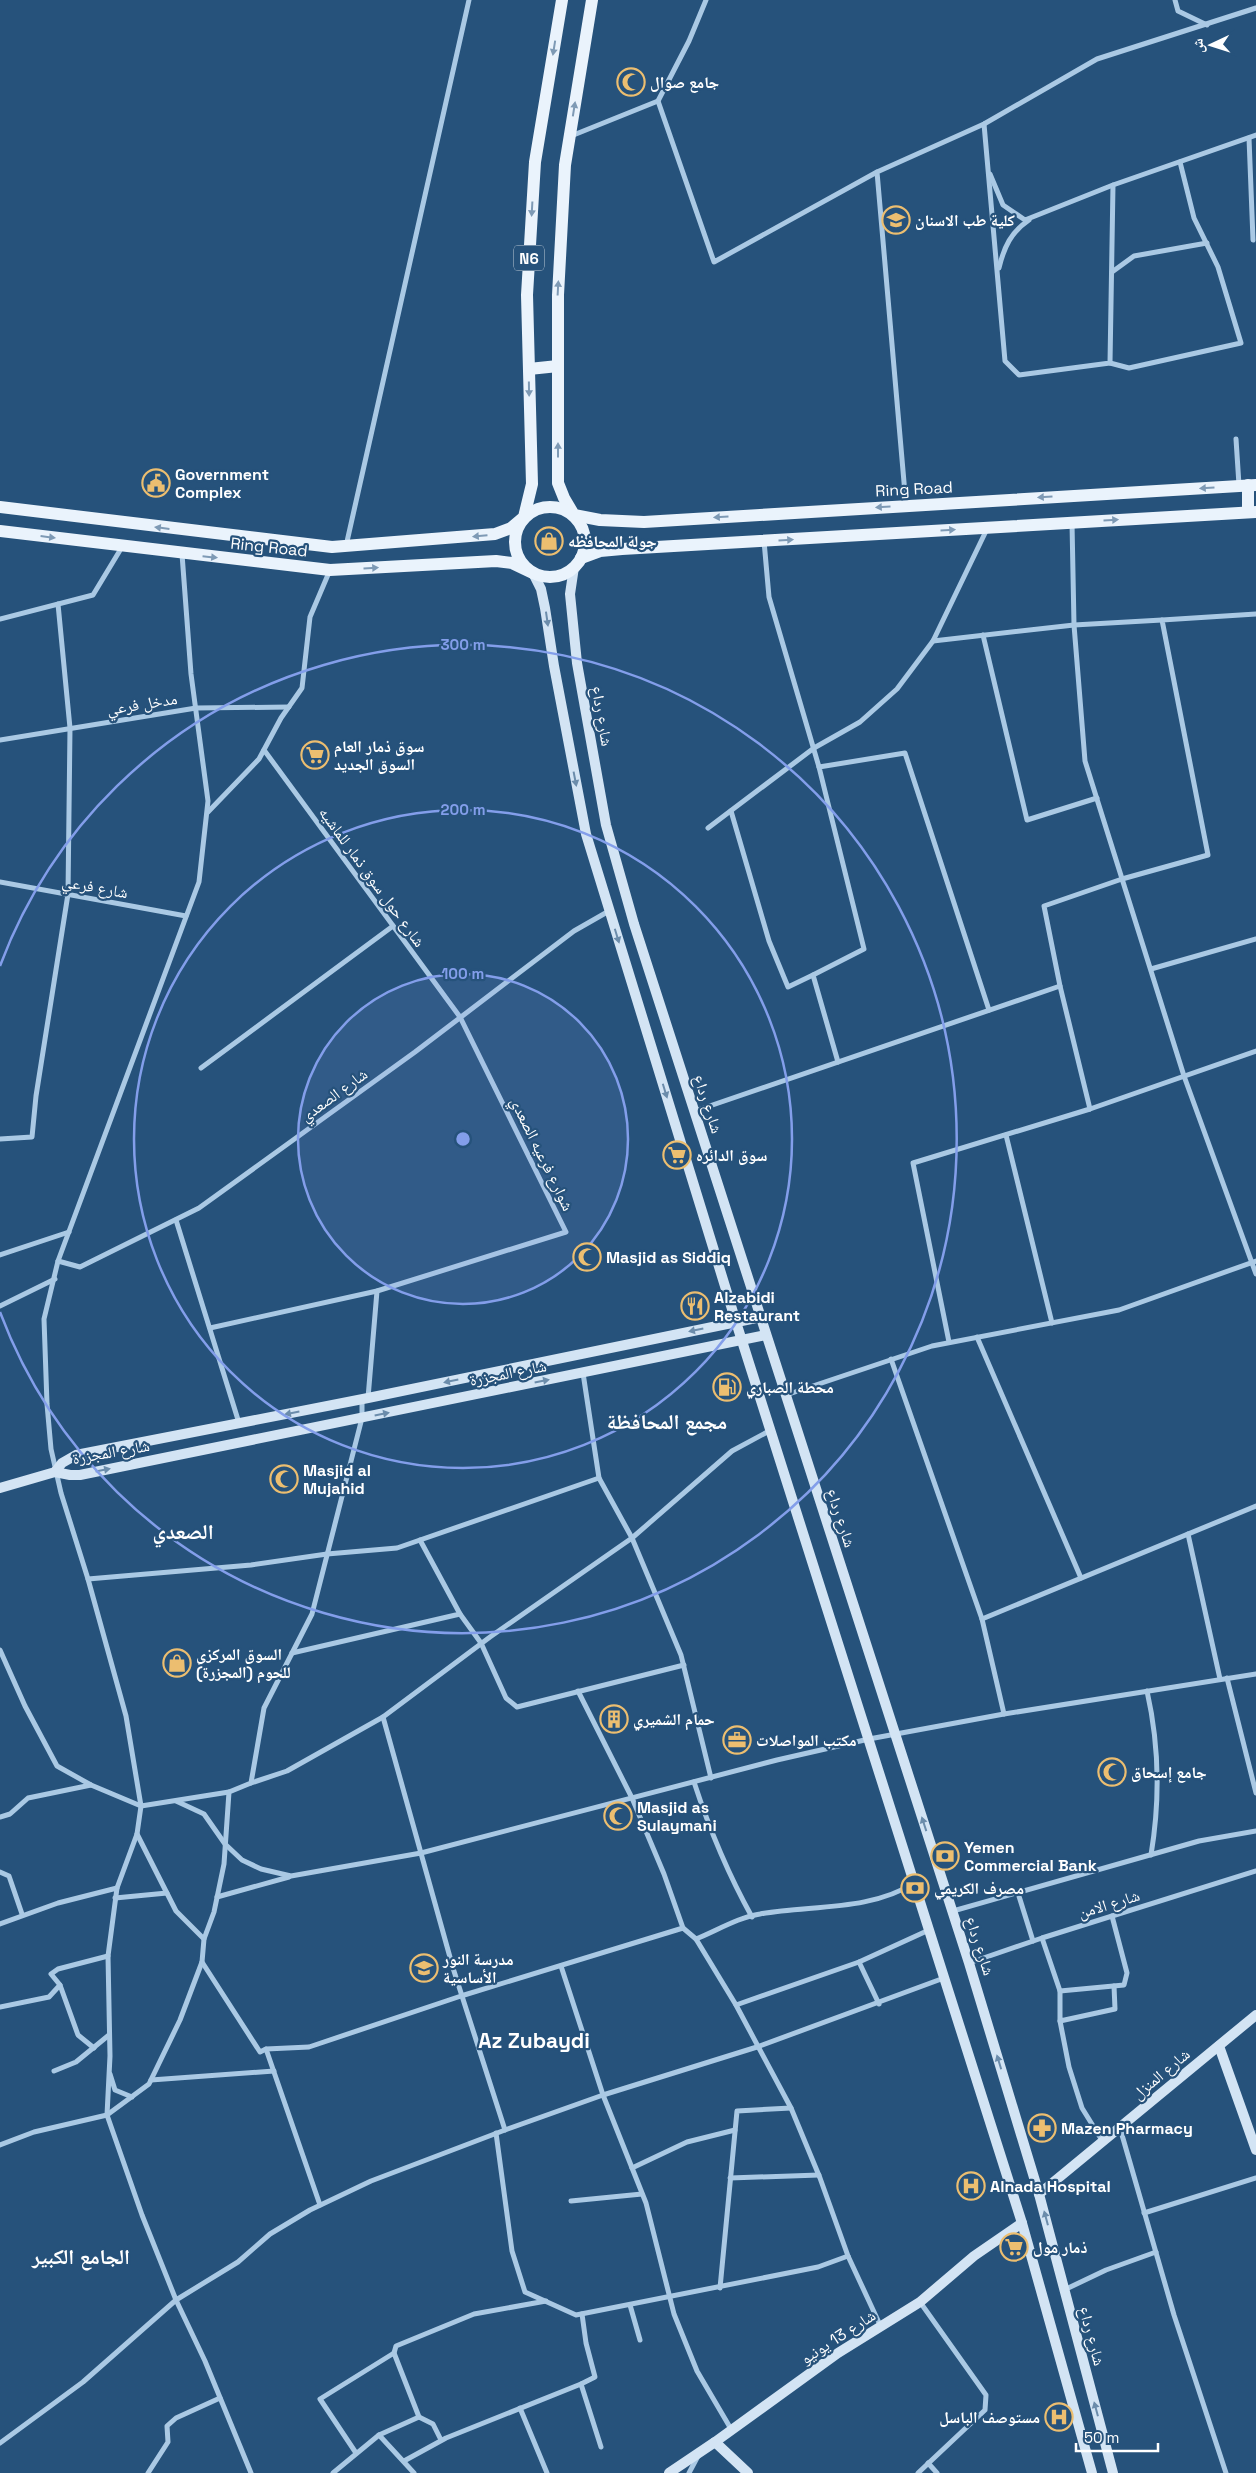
<svg xmlns="http://www.w3.org/2000/svg" width="1256" height="2473" viewBox="0 0 1256 2473" font-family="'Space Grotesk','Noto Naskh Arabic',sans-serif">
<style>
.lines{fill:none;stroke-linecap:round;stroke-linejoin:round}
.street{stroke:#aac9e4;stroke-width:5}
.secondary{stroke:#d3e4f4;stroke-width:10}
.primary{stroke:#eaf3fc;stroke-width:12}
.oneway{fill:#7e9ab5}
.oneway2{fill:#6b8cab}
.ring{fill:none;stroke:#839eea;stroke-width:2.5}
.labels{text-anchor:middle;dominant-baseline:central;stroke-width:4.5;stroke-linejoin:round;paint-order:stroke}
.shield{fill:#26527b;stroke:#becbd7;stroke-width:1}
.shield-label{font-size:15px;font-weight:bold;fill:#fff}
.poi-label{font-size:16px;font-weight:bold;fill:#fff;stroke:#26527b;text-anchor:start}
.street-label{font-size:16px;fill:#fff;stroke:#26527b}
.district-label{font-size:21px;font-weight:bold;fill:#fff;stroke:#26527b}
.centre{fill:#839eea;stroke:#26527b;stroke-width:2.5}
.ring-label{font-size:15px;text-anchor:middle;font-weight:bold;fill:#839eea;stroke:#26527b;stroke-width:4.5;stroke-linejoin:round;paint-order:stroke}
</style>
<rect width="100%" height="100%" fill="#26527b"/>
<g class="lines">
<g class="street">
<path d="M 1175,0 L 1178,11 L 1207,25"/>
<path d="M 658,101 L 689,41 L 706,0"/>
<path d="M 984,124 L 1005,361 L 1019,375 L 1110,363 L 1113,185 L 1256,135"/>
<path d="M 571,136 L 658,101 L 714,262 L 877,172"/>
<path d="M 1249,138 L 1253,240"/>
<path d="M 990,174 L 1003,205 L 1025,220 L 1113,185"/>
<path d="M 999,268 C 1004,247 1011,232 1029,220"/>
<path d="M 1112,272 L 1134,256 L 1207,243"/>
<path d="M 1110,363 L 1129,368 L 1241,343 L 1218,267 L 1194,218 L 1180,162"/>
<path d="M 1236,439 L 1239,485"/>
<path d="M 906,505 L 877,172 L 984,124 L 1097,59 L 1256,8"/>
<path d="M 1072,523 L 1074,625 L 1085,761 L 1184,1076 L 1256,1274"/>
<path d="M 987,529 L 933,641 L 1074,625 L 1162,620"/>
<path d="M 764,541 L 769,597 L 819,767"/>
<path d="M 346,546 L 469,0"/>
<path d="M 182,554 L 191,674 L 208,801 L 199,882 L 58,1261 L 44,1319 L 47,1404 L 51,1449 L 61,1493 L 88,1579 L 126,1716 L 141,1806 L 137,1834 L 117,1888 L 108,1956 L 110,2056 L 107,2115 L 142,2215 L 176,2300 L 205,2361 L 251,2473"/>
<path d="M 0,619 L 93,595 L 122,547"/>
<path d="M 983,635 L 1027,820 L 1097,798"/>
<path d="M 0,740 L 196,708 L 289,707"/>
<path d="M 731,811 L 769,941 L 788,987 L 813,975"/>
<path d="M 208,812 L 259,759 L 281,718 L 302,688 L 310,617 L 330,570"/>
<path d="M 708,828 L 814,748 L 860,722 L 897,689 L 933,641"/>
<path d="M 0,882 L 186,916"/>
<path d="M 1151,969 L 1256,939"/>
<path d="M 1060,986 L 1044,906 L 1122,879 L 1208,855 L 1162,620 L 1256,614"/>
<path d="M 838,1062 L 813,975 L 864,949 L 819,767 L 905,753 L 989,1010"/>
<path d="M 201,1068 L 393,926"/>
<path d="M 695,1111 L 1060,986 L 1090,1109"/>
<path d="M 1006,1135 L 1052,1323"/>
<path d="M 0,1139 L 32,1137 L 36,1096 L 68,894 L 70,728 L 58,604"/>
<path d="M 176,1220 L 239,1423"/>
<path d="M 0,1255 L 69,1232"/>
<path d="M 58,1261 L 80,1267 L 199,1208 L 415,1052 L 574,931 L 609,911"/>
<path d="M 0,1306 L 55,1279"/>
<path d="M 210,1328 L 377,1291 L 566,1232 L 460,1017 L 264,750"/>
<path d="M 977,1337 L 1081,1578"/>
<path d="M 949,1342 L 913,1163 L 1090,1109 L 1256,1051"/>
<path d="M 891,1359 L 982,1619 L 1004,1714"/>
<path d="M 583,1373 L 599,1478 L 632,1538 L 681,1655 L 711,1778"/>
<path d="M 786,1395 L 932,1346 L 1119,1310 L 1256,1261"/>
<path d="M 368,1398 L 377,1291"/>
<path d="M 1188,1534 L 1220,1679"/>
<path d="M 88,1579 L 251,1565 L 327,1554 L 397,1548 L 599,1478"/>
<path d="M 460,1614 L 481,1643 L 506,1698 L 517,1707 L 684,1665"/>
<path d="M 982,1619 L 1256,1506"/>
<path d="M 0,1650 L 25,1706 L 57,1766 L 91,1785 L 141,1806 L 229,1792"/>
<path d="M 292,1653 L 460,1614 L 420,1540"/>
<path d="M 1227,1678 L 1256,1793"/>
<path d="M 578,1691 L 632,1798 L 664,1874 L 683,1928"/>
<path d="M 1147,1691 C 1159,1744 1160,1801 1151,1855"/>
<path d="M 383,1717 L 453,1968 L 505,2130"/>
<path d="M 694,1782 C 710,1831 727,1872 752,1917"/>
<path d="M 251,1783 L 287,1771 L 383,1717 L 490,1637 L 632,1538 L 732,1451 L 771,1430"/>
<path d="M 176,1801 L 204,1814 L 225,1844 L 242,1860 L 261,1869 L 291,1876 L 421,1853 L 777,1760 L 869,1739 L 1004,1714 L 1256,1674"/>
<path d="M 0,1817 L 10,1814 L 28,1798 L 91,1785"/>
<path d="M 137,1834 L 176,1911 L 204,1939"/>
<path d="M 0,1872 L 9,1876 L 22,1914"/>
<path d="M 1018,1893 L 1033,1941"/>
<path d="M 217,1897 L 289,1877"/>
<path d="M 115,1898 L 167,1893"/>
<path d="M 953,1911 L 1199,1841 L 1256,1831"/>
<path d="M 0,1924 L 58,1903 L 117,1888"/>
<path d="M 1042,1938 L 1060,1991 L 1060,2021 L 1115,2009 L 1114,1986"/>
<path d="M 696,1939 L 736,2005 L 791,2108 L 820,2178 L 848,2256 L 881,2327"/>
<path d="M 202,1962 L 260,2052 L 266,2049 L 309,2047 L 461,1996 L 683,1928 L 696,1939 C 716,1931 739,1917 760,1914 C 810,1905 871,1911 914,1883"/>
<path d="M 859,1962 L 879,2004"/>
<path d="M 969,1963 L 1042,1938 L 1256,1871"/>
<path d="M 561,1966 L 603,2095 L 646,2203 L 674,2314 L 697,2371 L 731,2429"/>
<path d="M 60,1985 L 78,2035 L 94,2048"/>
<path d="M 1060,1991 L 1124,1985 L 1127,1973 L 1112,1916"/>
<path d="M 736,2005 L 859,1962 L 929,1930"/>
<path d="M 0,2007 L 49,1997 L 60,1985 L 51,1974 L 58,1969 L 108,1956"/>
<path d="M 1060,2021 L 1069,2067 L 1082,2108 L 1103,2142"/>
<path d="M 266,2049 L 320,2205"/>
<path d="M 54,2071 L 76,2062 L 109,2035"/>
<path d="M 110,2074 L 115,2090 L 132,2097"/>
<path d="M 151,2080 L 274,2071"/>
<path d="M 1120,2128 L 1174,2315 L 1226,2473"/>
<path d="M 496,2133 L 512,2251 L 525,2292 L 576,2315 L 818,2267 L 848,2256"/>
<path d="M 0,2145 L 34,2132 L 107,2115 L 149,2084 L 180,2020 L 202,1962 L 204,1939 L 214,1912 L 224,1864 L 229,1792 L 251,1783 L 264,1708 L 312,1614 L 362,1418 L 362,1400"/>
<path d="M 632,2168 L 687,2142 L 735,2130"/>
<path d="M 730,2178 L 819,2175"/>
<path d="M 571,2201 L 642,2194"/>
<path d="M 1144,2213 L 1256,2178"/>
<path d="M 720,2288 L 737,2111 L 791,2108"/>
<path d="M 1064,2290 L 1106,2270 L 1156,2252"/>
<path d="M 630,2305 L 640,2340"/>
<path d="M 394,2353 L 396,2346 L 474,2314 L 546,2301"/>
<path d="M 581,2384 L 595,2377 L 586,2343 L 582,2314"/>
<path d="M 520,2408 L 547,2473"/>
<path d="M 419,2417 L 433,2424 L 441,2440"/>
<path d="M 0,2443 L 83,2382 L 176,2300 L 238,2262 L 270,2234 L 310,2210 L 371,2181 L 505,2130 L 603,2095 L 757,2047 L 944,1978"/>
<path d="M 356,2453 L 320,2399 L 394,2353 L 419,2417 L 379,2435"/>
<path d="M 404,2461 L 446,2438 L 581,2384 L 601,2447"/>
<path d="M 928,2463 L 937,2473"/>
<path d="M 148,2473 L 168,2442 L 167,2426 L 176,2418 L 220,2398"/>
<path d="M 333,2473 L 379,2435 L 414,2473"/>
<path d="M 689,2473 L 698,2456"/>
<path d="M 918,2473 L 985,2410 L 986,2395 L 920,2302"/>
</g>
<g class="secondary">
<path d="M 574,567 L 570,594 L 577,663 L 606,825 L 634,924 L 969,1963 L 1039,2194 L 1113,2473"/>
<path d="M 533,573 L 541,589 L 545,608 L 554,666 L 586,834 L 736,1322 L 1022,2223 L 1092,2473"/>
<path d="M 55,1472 L 62,1463 L 76,1455 L 368,1398 L 761,1317"/>
<path d="M 55,1472 L 70,1475 L 80,1475 L 766,1335"/>
<path d="M 0,1488 L 55,1472"/>
<path d="M 1219,2046 L 1256,2150"/>
<path d="M 1039,2194 L 1256,2015"/>
<path d="M 715,2442 L 748,2473"/>
<path d="M 669,2473 L 715,2442 L 838,2353 L 920,2302 L 974,2256 L 1022,2223"/>
</g>
<g class="primary">
<path d="M 592,0 L 565,165 L 558,295 L 558,483 L 564,498 L 574,515 L 600,520 L 644,522 L 1256,485"/>
<path d="M 529,369 L 558,366"/>
<path d="M 1248,485 L 1248,512"/>
<circle cx="550" cy="542" r="35"/>
<path d="M 0,507 L 332,547 L 495,534 L 511,528 L 524,517 L 532,484 L 527,295 L 535,162 L 562,0"/>
<path d="M 0,531 L 330,570 L 496,561 L 512,563 L 533,573"/>
<path d="M 581,558 L 600,551 L 622,549 L 1256,512"/>
</g>
</g>
<defs><path id="oneway-solid" d="M-6-.8H1V-3.2L6.5 0L1 3.2V.8H-6Z" transform="scale(1.25)"/></defs>
<g class="oneway">
<use href="#oneway-solid" transform="translate(554 48) rotate(99)"/>
<use href="#oneway-solid" transform="translate(574 109) rotate(-81)"/>
<use href="#oneway-solid" transform="translate(532 209) rotate(93)"/>
<use href="#oneway-solid" transform="translate(558 288) rotate(-87)"/>
<use href="#oneway-solid" transform="translate(529 389) rotate(89)"/>
<use href="#oneway-solid" transform="translate(558 450) rotate(-90)"/>
<use href="#oneway-solid" transform="translate(1207 488) rotate(177)"/>
<use href="#oneway-solid" transform="translate(1045 497) rotate(177)"/>
<use href="#oneway-solid" transform="translate(883 507) rotate(177)"/>
<use href="#oneway-solid" transform="translate(721 517) rotate(177)"/>
<use href="#oneway-solid" transform="translate(1111 520) rotate(-3)"/>
<use href="#oneway-solid" transform="translate(162 528) rotate(-173)"/>
<use href="#oneway-solid" transform="translate(948 530) rotate(-3)"/>
<use href="#oneway-solid" transform="translate(480 536) rotate(175)"/>
<use href="#oneway-solid" transform="translate(48 537) rotate(7)"/>
<use href="#oneway-solid" transform="translate(786 540) rotate(-3)"/>
<use href="#oneway-solid" transform="translate(210 557) rotate(6)"/>
<use href="#oneway-solid" transform="translate(371 568) rotate(-3)"/>
</g>
<g class="oneway2">
<use href="#oneway-solid" transform="translate(547 619) rotate(82)"/>
<use href="#oneway-solid" transform="translate(575 779) rotate(79)"/>
<use href="#oneway-solid" transform="translate(617 936) rotate(73)"/>
<use href="#oneway-solid" transform="translate(665 1091) rotate(73)"/>
<use href="#oneway-solid" transform="translate(696 1330) rotate(168)"/>
<use href="#oneway-solid" transform="translate(451 1381) rotate(168)"/>
<use href="#oneway-solid" transform="translate(542 1381) rotate(-11)"/>
<use href="#oneway-solid" transform="translate(292 1413) rotate(169)"/>
<use href="#oneway-solid" transform="translate(382 1414) rotate(-11)"/>
<use href="#oneway-solid" transform="translate(103 1470) rotate(-11)"/>
<use href="#oneway-solid" transform="translate(924 1824) rotate(-108)"/>
<use href="#oneway-solid" transform="translate(999 2062) rotate(-107)"/>
<use href="#oneway-solid" transform="translate(1046 2218) rotate(-105)"/>
<use href="#oneway-solid" transform="translate(1096 2409) rotate(-105)"/>
</g>
<circle cx="463" cy="1139" r="165" fill="#839eea" fill-opacity=".12"/>
<g class="ring">
<circle cx="463" cy="1139" r="165"/>
<circle cx="463" cy="1139" r="329"/>
<path d="M0 966A494 494 0 1 1 0 1312"/>
</g>
<defs>
<g id="mosque-ring" transform="scale(1.4375)"><circle r="9.5" fill="#26527b" stroke="#ecbe70" stroke-width="1.5"/><path d="M3.5-4.9A6 6 0 1 0 3.5 4.9A5 5 0 1 1 3.5-4.9Z" fill="#ecbe70"/></g>
<g id="university-ring" transform="scale(1.4375)"><circle r="9.5" fill="#26527b" stroke="#ecbe70" stroke-width="1.5"/><path d="M0-5L7-2L0 1L-7-2ZM-4 1L0 2.5L4 1V4Q0 6-4 4Z" fill="#ecbe70"/></g>
<g id="civic-ring" transform="scale(1.4375)"><circle r="9.5" fill="#26527b" stroke="#ecbe70" stroke-width="1.5"/><path d="M-.6-6.5H3V-4.5H.6V-3L4-1V1h2V6H-6V1h2V-1L-.6-3ZM-1.2 2.5V6h2.4V2.5Z" fill="#ecbe70"/></g>
<g id="shop-ring" transform="scale(1.4375)"><circle r="9.5" fill="#26527b" stroke="#ecbe70" stroke-width="1.5"/><path d="M-5-2.5h2.3a2.7 3.5 0 0 1 5.4 0H5L5.5 6h-11ZM-1.5-2.5h3a1.5 2.3 0 0 0-3 0Z" fill="#ecbe70"/></g>
<g id="supermarket-ring" transform="scale(1.4375)"><circle r="9.5" fill="#26527b" stroke="#ecbe70" stroke-width="1.5"/><path d="M-6-5.5h2.5l.6 2H6L4.5 2H-2.5L-4.4-4H-6ZM-1.5 3.2a1.3 1.3 0 1 0 .1 0ZM3 3.2a1.3 1.3 0 1 0 .1 0Z" fill="#ecbe70"/></g>
<g id="restaurant-ring" transform="scale(1.4375)"><circle r="9.5" fill="#26527b" stroke="#ecbe70" stroke-width="1.5"/><path d="M-5-6h1v4h1v-4h1v4h1v-4h1v5L-1.5 .5V6h-2V.5L-5-1ZM5-6V6H3V1.5H1.5Q1.5-4 5-6Z" fill="#ecbe70"/></g>
<g id="fuel-ring" transform="scale(1.4375)"><circle r="9.5" fill="#26527b" stroke="#ecbe70" stroke-width="1.5"/><path d="M-5.5-6h7V0h2V4h1.3V-2.5L3-4.5l.8-.8L6-3V5H2.5V1h-1V6h-7ZM-4.2-4.7v3.2H.2V-4.7Z" fill="#ecbe70"/></g>
<g id="building-ring" transform="scale(1.4375)"><circle r="9.5" fill="#26527b" stroke="#ecbe70" stroke-width="1.5"/><path d="M-4-6H4V6H1V3H-1V6H-4ZM-2.5-4.3h1.7v1.8h-1.7ZM.8-4.3h1.7v1.8H.8ZM-2.5-1h1.7V.8h-1.7ZM.8-1h1.7V.8H.8Z" fill="#ecbe70"/></g>
<g id="office-ring" transform="scale(1.4375)"><circle r="9.5" fill="#26527b" stroke="#ecbe70" stroke-width="1.5"/><path d="M-6-3h4V-5.5h4V-3h4V5H-6ZM-1-4.5V-3h2v-1.5ZM-6 0V1H6V0Z" fill="#ecbe70"/></g>
<g id="bank-ring" transform="scale(1.4375)"><circle r="9.5" fill="#26527b" stroke="#ecbe70" stroke-width="1.5"/><path d="M-6-4H6V4H-6ZM0-2.3a2.3 2.3 0 1 0 0 4.6a2.3 2.3 0 1 0 0-4.6Z" fill="#ecbe70"/></g>
<g id="school-ring" transform="scale(1.4375)"><circle r="9.5" fill="#26527b" stroke="#ecbe70" stroke-width="1.5"/><path d="M0-5L7-2L0 1L-7-2ZM-4 1L0 2.5L4 1V4Q0 6-4 4Z" fill="#ecbe70"/></g>
<g id="pharmacy-ring" transform="scale(1.4375)"><circle r="9.5" fill="#26527b" stroke="#ecbe70" stroke-width="1.5"/><path d="M-2-6h4v4h4v4h-4v4h-4v-4h-4v-4h4Z" fill="#ecbe70"/></g>
<g id="hospital-ring" transform="scale(1.4375)"><circle r="9.5" fill="#26527b" stroke="#ecbe70" stroke-width="1.5"/><path d="M-5-5h3v3.5h4V-5h3V5h-3V1.5h-4V5h-3Z" fill="#ecbe70"/></g>
</defs>
<g fill-rule="evenodd">
<use href="#mosque-ring" x="631" y="82"/>
<use href="#university-ring" x="896" y="220"/>
<use href="#civic-ring" x="156" y="483"/>
<use href="#shop-ring" x="549" y="541"/>
<use href="#supermarket-ring" x="315" y="755"/>
<use href="#supermarket-ring" x="677" y="1155"/>
<use href="#mosque-ring" x="587" y="1257"/>
<use href="#restaurant-ring" x="695" y="1306"/>
<use href="#fuel-ring" x="727" y="1387"/>
<use href="#mosque-ring" x="284" y="1479"/>
<use href="#shop-ring" x="177" y="1663"/>
<use href="#building-ring" x="614" y="1719"/>
<use href="#office-ring" x="737" y="1740"/>
<use href="#mosque-ring" x="1112" y="1772"/>
<use href="#mosque-ring" x="618" y="1816"/>
<use href="#bank-ring" x="945" y="1856"/>
<use href="#bank-ring" x="915" y="1888"/>
<use href="#school-ring" x="424" y="1968"/>
<use href="#pharmacy-ring" x="1042" y="2128"/>
<use href="#hospital-ring" x="971" y="2186"/>
<use href="#supermarket-ring" x="1014" y="2247"/>
<use href="#hospital-ring" x="1059" y="2417"/>
</g>
<g class="labels">
<rect class="shield" x="514" y="245.5" width="30" height="25" rx="4"/>
<g class="shield-label">
<text x="529" y="258">N6</text>
</g>
<g class="poi-label">
<text x="650" y="82">جامع صوال</text>
<text x="915" y="220">كلية طب الاسنان</text>
<text x="175" y="474">Government<tspan x="175" dy="18">Complex</tspan></text>
<text x="568" y="541">جولة المحافظه</text>
<text x="334" y="746">سوق ذمار العام<tspan x="334" dy="18">السوق الجديد</tspan></text>
<text x="696" y="1155">سوق الدائره</text>
<text x="606" y="1257">Masjid as Siddiq</text>
<text x="714" y="1297">Alzabidi<tspan x="714" dy="18">Restaurant</tspan></text>
<text x="746" y="1387">محطة الصباري</text>
<text x="303" y="1470">Masjid al<tspan x="303" dy="18">Mujahid</tspan></text>
<text x="196" y="1654">السوق المركزي<tspan x="196" dy="18">للحوم (المجزرة)</tspan></text>
<text x="633" y="1719">حمام الشميري</text>
<text x="756" y="1740">مكتب المواصلات</text>
<text x="1131" y="1772">جامع إسحاق</text>
<text x="637" y="1807">Masjid as<tspan x="637" dy="18">Sulaymani</tspan></text>
<text x="964" y="1847">Yemen<tspan x="964" dy="18">Commercial Bank</tspan></text>
<text x="934" y="1888">مصرف الكريمي</text>
<text x="443" y="1959">مدرسة النور<tspan x="443" dy="18">الأساسية</tspan></text>
<text x="1061" y="2128">Mazen Pharmacy</text>
<text x="990" y="2186">Alnada Hospital</text>
<text x="1033" y="2247">ذمار مول</text>
<text x="1040" y="2417" text-anchor="end">مستوصف الباسل</text>
</g>
<g class="street-label">
<text transform="translate(914 489) rotate(-3)">Ring Road</text>
<text transform="translate(269 547) rotate(6)">Ring Road</text>
<text transform="translate(142 704) rotate(-9)">مدخل فرعي</text>
<text transform="translate(602 716) rotate(80)">شارع رداع</text>
<text transform="translate(372 877) rotate(54)">شارع حول سوق ذمار للماشيه</text>
<text transform="translate(95 887) rotate(10)">شارع فرعي</text>
<text transform="translate(334 1095) rotate(-36)">شارع الصعدي</text>
<text transform="translate(708 1104) rotate(72)">شارع رداع</text>
<text transform="translate(542 1154) rotate(64)">شوارع فرعيه الصعدي</text>
<text transform="translate(508 1373) rotate(-11)">شارع المجزرة</text>
<text transform="translate(111 1452) rotate(-10)">شارع المجزرة</text>
<text transform="translate(841 1518) rotate(72)">شارع رداع</text>
<text transform="translate(1109 1904) rotate(-17)">شارع الامن</text>
<text transform="translate(980 1946) rotate(72)">شارع رداع</text>
<text transform="translate(1161 2074) rotate(-40)">شارع المنزل</text>
<text transform="translate(1092 2336) rotate(75)">شارع رداع</text>
<text transform="translate(838 2337) rotate(-33)">شارع 13 يونيو</text>
</g>
<g class="district-label">
<text x="667" y="1421">مجمع المحافظة</text>
<text x="183" y="1531">الصعدي</text>
<text x="534" y="2040">Az Zubaydi</text>
<text x="81" y="2256">الجامع الكبير</text>
</g>
</g>
<circle cx="463" cy="1139" r="8" class="centre"/>
<g class="ring-label">
<text x="463" y="650">300 m</text>
<text x="463" y="815">200 m</text>
<text x="463" y="979">100 m</text>
</g>
<g transform="translate(1211 45) rotate(266)" stroke="#26527b" stroke-width="4" paint-order="stroke">
<path d="M0-4L9 19L0 12L-9 19Z" fill="#ffffff"/>
<text y="-8" font-size="14" font-weight="bold" text-anchor="middle" fill="#ffffff">ش</text>
</g>
<path d="M1076 2443v8h82v-8" fill="none" stroke="#ffffff" stroke-width="2.5"/>
<text x="1084" y="2443" font-size="15" fill="#ffffff" stroke="#26527b" stroke-width="4" paint-order="stroke">50 m</text>
</svg>
